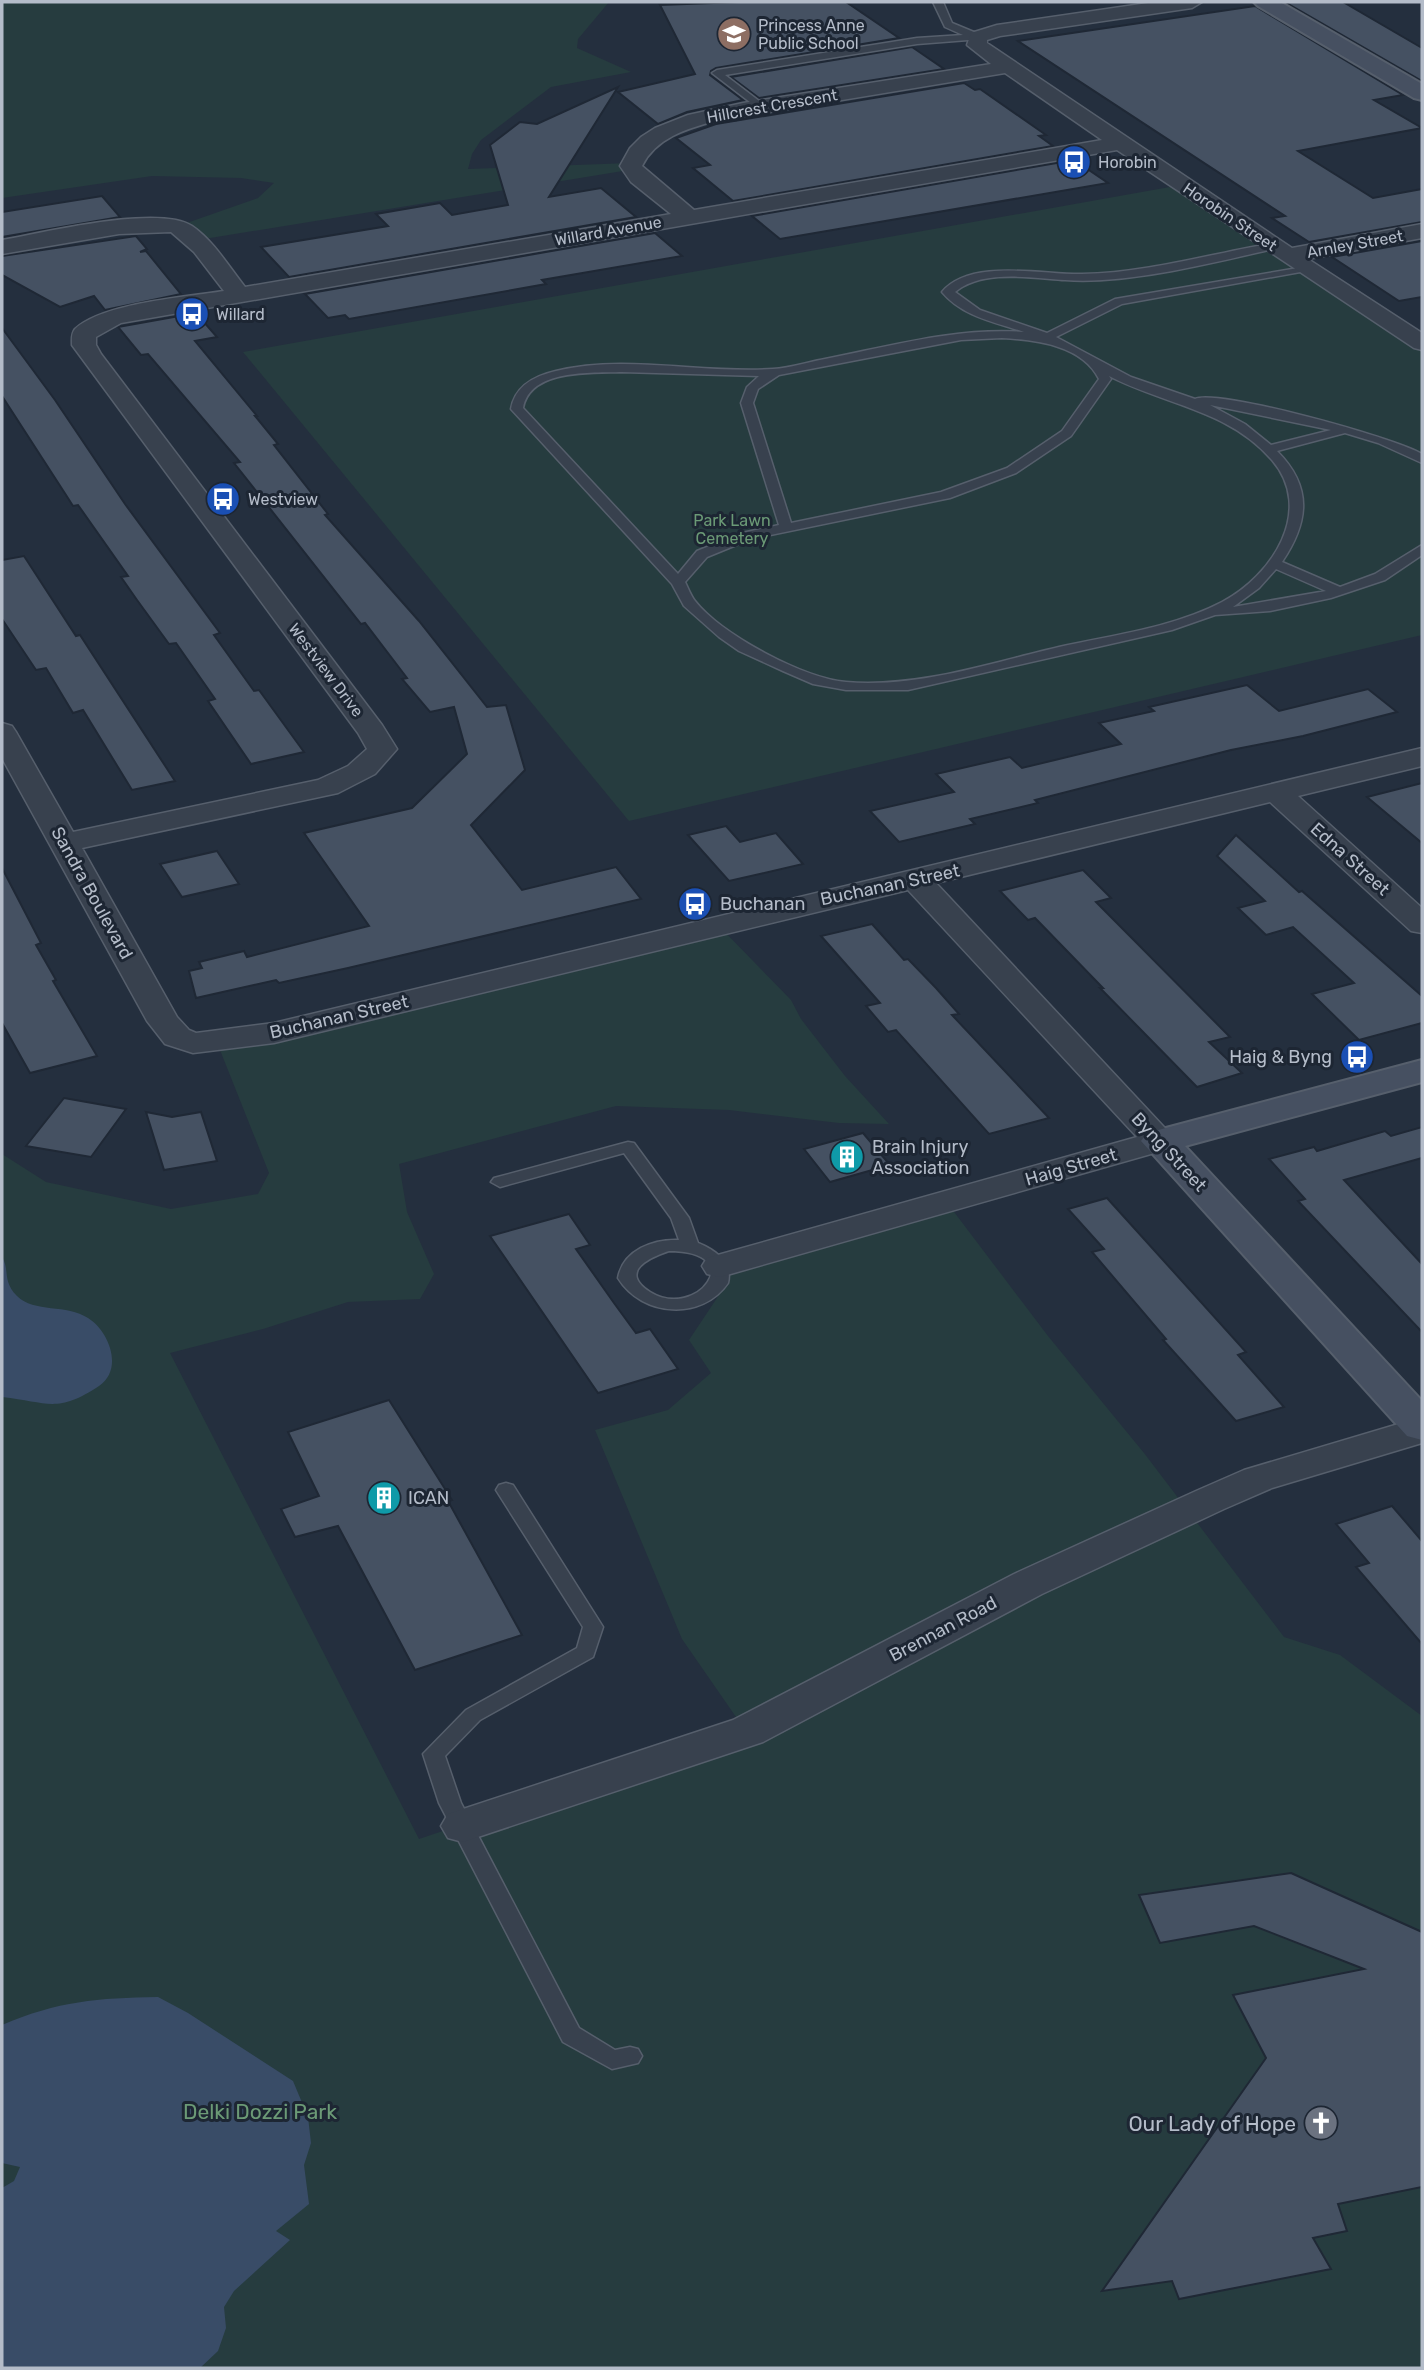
<svg xmlns="http://www.w3.org/2000/svg" width="1424" height="2370" viewBox="0 0 1424 2370" font-family="Rubik,sans-serif">
<style>
.green{fill:#263c3f}
.water{fill:#394c67}
.building{fill:#455162;stroke:#1f2835;stroke-width:2}
.lines{fill:none;stroke-linecap:round;stroke-linejoin:round}
.lane-casing{stroke:#565f6c;stroke-width:3}
.street-casing{stroke:#565f6c;stroke-width:3}
.secondary-casing{stroke:#565f6c;stroke-width:4}
.lane{fill:#38414e;fill-rule:evenodd}
.street{fill:#38414e;fill-rule:evenodd}
.secondary{fill:#465061;fill-rule:evenodd}
.labels{text-anchor:middle;dominant-baseline:central;stroke-width:6;stroke-linejoin:round;paint-order:stroke}
.far-poi-label{font-size:16px;fill:#b4bcc9;stroke:#1d2633;text-anchor:start}
.far-street-label{font-size:16px;fill:#b4bcc9;stroke:#1d2633}
.far-park-label{font-size:16px;fill:#6b9a76;stroke:#1d2633}
.street-label{font-size:18px;fill:#b4bcc9;stroke:#1d2633}
.poi-label{font-size:18px;fill:#b4bcc9;stroke:#1d2633;text-anchor:start}
.near-park-label{font-size:21px;fill:#6b9a76;stroke:#1d2633}
.near-poi-label{font-size:21px;fill:#b4bcc9;stroke:#1d2633;text-anchor:end}
</style>
<rect width="100%" height="100%" fill="#242f3e"/>
<g class="green">
<path d="M 2,2 L 609,2 L 578,39 L 577,48 L 631,72 L 551,87 L 481,140 L 472,154 L 468,169 L 630,163 L 629,170 L 198,240 L 181,225 L 258,198 L 274,183 L 241,178 L 152,176 L 2,198 Z"/>
<path d="M 1181,185 L 1422,344 L 1422,635 L 629,821 L 243,352 Z"/>
<path d="M 717,924 L 791,1000 L 801,1019 L 845,1076 L 889,1124 L 839,1123 L 729,1110 L 616,1106 L 399,1164 L 407,1212 L 434,1274 L 420,1299 L 348,1302 L 263,1329 L 170,1353 L 419,1839 L 745,1730 L 682,1639 L 595,1430 L 668,1410 L 711,1373 L 689,1340 L 721,1292 L 727,1273 L 945,1200 L 1048,1336 L 1144,1453 L 1284,1637 L 1340,1655 L 1422,1716 L 1422,2368 L 2,2368 L 2,1154 L 46,1182 L 171,1209 L 258,1194 L 269,1173 L 216,1040 Z"/>
</g>
<g class="water">
<path d="M 2,1257 C 10,1270 2,1281 17,1296 C 34,1313 67,1304 88,1318 C 109,1331 124,1369 99,1386 C 57,1414 48,1402 2,1397 Z"/>
<path d="M 158,1997 L 188,2013 L 293,2081 L 308,2117 L 311,2143 L 304,2165 L 309,2204 L 276,2231 L 290,2240 L 234,2291 L 224,2307 L 226,2328 L 218,2351 L 200,2368 L 2,2368 L 2,2188 L 14,2181 L 20,2167 L 2,2163 L 2,2025 C 58,2001 98,1998 158,1997 Z"/>
</g>
<g class="building">
<path d="M 740,2 L 846,2 L 899,38 L 716,68 L 711,71 L 710,75 L 743,100 L 687,112 L 658,124 L 618,92 L 695,74 L 660,5 Z"/>
<path d="M 1285,2 L 1343,2 L 1422,48 L 1422,81 Z"/>
<path d="M 1255,6 L 1403,95 L 1374,100 L 1422,128 L 1298,151 L 1373,198 L 1422,189 L 1422,222 L 1309,242 L 1272,218 L 1285,216 L 1018,41 Z"/>
<path d="M 912,47 L 944,69 L 759,98 L 731,77 Z"/>
<path d="M 964,83 L 975,90 L 980,89 L 1046,135 L 1039,136 L 1053,146 L 733,201 L 693,168 L 710,165 L 676,138 L 716,124 Z"/>
<path d="M 618,87 L 549,197 L 601,188 L 636,217 L 289,277 L 261,247 L 388,226 L 376,214 L 440,203 L 452,215 L 508,205 L 490,145 L 520,122 L 537,124 Z"/>
<path d="M 1074,160 L 1108,183 L 780,239 L 752,216 Z"/>
<path d="M 102,196 L 120,217 L 2,237 L 2,212 Z"/>
<path d="M 655,233 L 682,256 L 542,280 L 546,284 L 349,319 L 345,315 L 328,318 L 305,294 Z"/>
<path d="M 136,236 L 147,249 L 140,252 L 146,251 L 181,294 L 105,310 L 94,296 L 60,307 L 2,275 L 2,256 Z"/>
<path d="M 1422,241 L 1422,297 L 1399,301 L 1332,257 Z"/>
<path d="M 196,313 L 217,337 L 195,341 L 257,416 L 255,416 L 278,444 L 274,445 L 328,514 L 325,515 L 419,621 L 487,707 L 506,705 L 525,770 L 471,825 L 522,890 L 616,867 L 641,899 L 348,968 L 279,983 L 276,980 L 196,998 L 189,971 L 202,968 L 199,962 L 244,951 L 247,957 L 369,926 L 304,833 L 412,808 L 467,754 L 454,707 L 430,712 L 402,679 L 407,678 L 365,623 L 361,624 L 234,463 L 240,462 L 148,354 L 141,355 L 118,327 Z"/>
<path d="M 2,328 L 55,400 L 125,504 L 220,633 L 214,635 L 254,691 L 259,690 L 304,752 L 251,764 L 208,701 L 215,699 L 176,643 L 169,644 L 137,600 L 121,577 L 128,576 L 78,505 L 73,506 L 66,495 L 2,396 Z"/>
<path d="M 24,556 L 76,636 L 80,635 L 175,781 L 132,790 L 83,710 L 73,713 L 46,668 L 36,670 L 2,619 L 2,560 Z"/>
<path d="M 1247,685 L 1279,711 L 1368,689 L 1397,712 L 1303,736 L 1231,750 L 1035,800 L 1038,803 L 970,819 L 975,824 L 899,842 L 870,811 L 954,792 L 936,774 L 1010,757 L 1022,768 L 1121,744 L 1099,723 L 1154,711 L 1149,707 Z"/>
<path d="M 1422,783 L 1422,843 L 1367,797 Z"/>
<path d="M 726,826 L 740,842 L 776,833 L 803,864 L 729,881 L 688,835 Z"/>
<path d="M 1236,835 L 1299,892 L 1302,891 L 1422,996 L 1422,1023 L 1359,1040 L 1312,994 L 1354,983 L 1293,927 L 1266,935 L 1238,908 L 1265,901 L 1217,856 Z"/>
<path d="M 217,851 L 239,884 L 182,897 L 160,864 Z"/>
<path d="M 2,868 L 41,943 L 36,945 L 56,980 L 53,981 L 97,1056 L 30,1073 L 2,1023 Z"/>
<path d="M 1083,870 L 1111,898 L 1096,902 L 1230,1037 L 1209,1042 L 1242,1073 L 1197,1087 L 1100,988 L 1103,988 L 1035,918 L 1028,920 L 1000,891 Z"/>
<path d="M 872,924 L 904,960 L 908,959 L 936,988 L 959,1014 L 952,1015 L 1049,1118 L 989,1134 L 896,1030 L 888,1032 L 866,1006 L 880,1003 L 821,936 Z"/>
<path d="M 64,1098 L 126,1109 L 91,1157 L 26,1146 Z"/>
<path d="M 146,1112 L 172,1117 L 201,1112 L 217,1161 L 164,1170 Z"/>
<path d="M 1422,1127 L 1422,1158 L 1344,1180 L 1422,1264 L 1422,1332 L 1298,1201 L 1305,1199 L 1269,1159 L 1314,1147 L 1317,1151 L 1385,1131 L 1391,1136 Z"/>
<path d="M 863,1133 L 890,1165 L 830,1182 L 804,1149 Z"/>
<path d="M 1107,1198 L 1246,1352 L 1238,1355 L 1284,1407 L 1236,1421 L 1163,1340 L 1166,1339 L 1092,1252 L 1104,1249 L 1068,1209 Z"/>
<path d="M 569,1214 L 590,1245 L 576,1249 L 614,1303 L 636,1333 L 650,1329 L 678,1369 L 598,1393 L 490,1236 Z"/>
<path d="M 389,1400 L 452,1500 L 448,1501 L 522,1635 L 415,1670 L 338,1526 L 295,1537 L 281,1509 L 319,1496 L 288,1432 Z"/>
<path d="M 1392,1506 L 1422,1541 L 1422,1644 L 1356,1567 L 1369,1563 L 1336,1524 Z"/>
<path d="M 1291,1873 L 1422,1932 L 1422,2187 L 1338,2204 L 1347,2231 L 1313,2238 L 1331,2269 L 1179,2299 L 1172,2281 L 1102,2291 L 1266,2058 L 1233,1995 L 1364,1969 L 1254,1926 L 1160,1943 L 1139,1895 Z"/>
</g>
<g class="lines">
<g class="lane-casing">
<g id="lane">
<path d="M 933,2 L 943,2 L 952,23 L 981,35 L 981,39 L 917,44 L 725,75 L 763,104 L 764,106 L 759,109 L 712,73 L 717,70 L 917,38 L 963,35 L 945,27 Z"/>
<path d="M 1273,243 L 1277,244 L 1277,248 C 1217,262 1125,285 1065,280 C 1031,278 983,269 955,292 L 980,310 L 1047,333 L 1115,299 L 1310,266 L 1312,268 L 1306,271 L 1122,304 L 1056,337 L 1131,377 L 1195,399 C 1216,388 1396,438 1422,454 L 1422,463 L 1378,443 L 1345,433 L 1277,451 C 1313,487 1309,522 1282,562 L 1340,587 L 1375,574 L 1422,545 L 1422,555 L 1385,580 L 1331,598 L 1270,611 L 1215,615 L 1172,630 L 908,690 L 846,690 L 813,684 L 783,671 L 739,651 L 719,637 L 684,606 L 672,584 L 511,409 C 515,386 534,376 556,371 C 626,354 702,374 773,369 C 790,368 808,362 825,359 C 891,346 957,327 1024,332 C 995,322 963,317 942,292 C 971,258 1043,275 1082,274 C 1146,273 1210,254 1273,243 ZM 1002,338 C 1036,340 1082,345 1099,379 L 1062,431 L 1007,468 L 941,492 L 791,523 L 753,403 L 758,389 L 779,375 L 961,340 ZM 622,372 L 759,376 L 747,387 L 741,403 L 779,525 L 742,533 L 697,551 L 678,574 L 523,408 C 530,369 591,373 622,372 ZM 1109,376 C 1165,405 1229,410 1272,460 C 1315,510 1272,576 1222,602 C 1172,628 1113,635 1059,647 C 990,663 918,688 846,682 C 803,678 722,635 695,601 C 691,596 688,588 685,582 L 707,557 L 751,539 L 950,498 L 1016,473 L 1071,436 L 1111,379 ZM 1210,405 L 1331,430 L 1271,445 L 1245,424 ZM 1276,569 L 1326,591 L 1233,607 L 1259,588 Z"/>
<path d="M 628,1142 L 634,1143 L 689,1218 L 698,1243 C 715,1250 733,1262 728,1283 C 702,1321 642,1317 618,1278 C 623,1250 653,1239 679,1240 L 671,1218 L 624,1153 L 500,1187 L 491,1182 L 494,1178 ZM 669,1251 C 750,1251 697,1321 650,1292 C 619,1272 648,1258 669,1251 Z"/>
<path d="M 506,1483 L 513,1485 L 603,1627 L 593,1657 L 480,1720 L 445,1756 L 461,1803 L 579,2028 L 615,2050 L 630,2047 L 638,2049 L 642,2056 L 638,2063 L 612,2069 L 563,2042 L 439,1803 L 423,1754 L 466,1710 L 577,1648 L 583,1627 L 496,1490 L 499,1485 Z"/>
</g>
</g>
<g class="street-casing">
<g id="street">
<path d="M 1155,2 L 1202,2 L 1192,8 L 1000,36 L 987,40 L 987,43 L 1292,248 L 1422,224 L 1422,238 L 1308,259 L 1422,333 L 1422,350 L 1414,348 L 1117,150 L 121,323 L 96,337 L 96,345 L 101,354 L 382,725 L 397,749 L 375,774 L 338,793 L 82,848 L 177,1017 L 189,1030 L 196,1033 L 274,1023 L 1422,748 L 1422,766 L 1298,796 L 1422,908 L 1422,933 L 1411,931 L 1270,802 L 936,883 L 1177,1141 L 1172,1148 L 720,1277 L 707,1274 L 702,1266 L 707,1258 L 1137,1137 L 908,890 L 274,1043 L 193,1053 L 165,1044 L 147,1021 L 2,758 L 2,723 L 12,726 L 16,732 L 73,832 L 318,780 L 348,766 L 367,749 L 358,733 L 72,345 C 72,339 71,334 75,329 C 103,303 186,297 224,291 L 194,252 L 171,232 L 119,234 L 2,254 L 2,240 C 42,233 159,204 192,226 C 214,241 229,267 245,287 L 671,214 L 631,182 L 620,166 L 630,148 L 641,137 L 655,128 L 688,115 L 743,103 L 991,64 L 967,45 L 971,33 L 997,25 ZM 1005,73 L 1102,140 L 694,210 L 642,166 C 656,138 686,129 715,121 Z"/>
<path d="M 1422,1417 L 1422,1443 L 1272,1488 L 1224,1509 L 1042,1594 L 763,1742 L 463,1842 L 448,1838 L 441,1826 L 448,1814 L 733,1720 L 1014,1574 L 1196,1491 L 1244,1470 Z"/>
</g>
</g>
<g class="secondary-casing">
<g id="secondary">
<path d="M 1254,2 L 1280,2 L 1422,84 L 1422,100 L 1414,98 L 1258,6 Z"/>
<path d="M 1422,1060 L 1422,1082 L 1185,1146 L 1422,1401 L 1422,1440 L 1407,1436 L 1141,1141 L 1147,1133 Z"/>
</g>
</g>
<use href="#lane" class="lane"/>
<use href="#street" class="street"/>
<use href="#secondary" class="secondary"/>
</g>
<defs>
<g id="school-disc" transform="scale(1.75)"><circle r="9.5" fill="#8d6e63" stroke="#1d2633"/><path d="M0-5L7-2L0 1L-7-2ZM-4 1L0 2.5L4 1V4Q0 6-4 4Z" fill="#fff"/></g>
<g id="bus-disc" transform="scale(1.75)"><circle r="9.5" fill="#1a4fb4" stroke="#1d2633"/><path d="M-5-6H5V4H4V6H2V4H-2V6H-4V4H-5ZM-3.5-4V0h7V-4ZM-3.5 1.2v1.5H-2V1.2ZM2 1.2v1.5H3.5V1.2Z" fill="#fff"/></g>
<g id="building-disc" transform="scale(1.75)"><circle r="9.5" fill="#0f9aa8" stroke="#1d2633"/><path d="M-4-6H4V6H1V3H-1V6H-4ZM-2.5-4.3h1.7v1.8h-1.7ZM.8-4.3h1.7v1.8H.8ZM-2.5-1h1.7V.8h-1.7ZM.8-1h1.7V.8H.8Z" fill="#fff"/></g>
<g id="church-disc" transform="scale(1.75)"><circle r="9.5" fill="#6b7280" stroke="#1d2633"/><path d="M-1.2-6h2.4v3.5h3.3v2.4h-3.3V6h-2.4V-.1h-3.3v-2.4h3.3Z" fill="#fff"/></g>
</defs>
<g fill-rule="evenodd">
<use href="#school-disc" x="734" y="34"/>
<use href="#bus-disc" x="1074" y="162"/>
<use href="#bus-disc" x="192" y="314"/>
<use href="#bus-disc" x="223" y="499"/>
<use href="#bus-disc" x="695" y="904"/>
<use href="#bus-disc" x="1357" y="1057"/>
<use href="#building-disc" x="847" y="1157"/>
<use href="#building-disc" x="384" y="1498"/>
<use href="#church-disc" x="1321" y="2123"/>
</g>
<g class="labels">
<g class="far-poi-label">
<text x="758" y="25">Princess Anne<tspan x="758" dy="18">Public School</tspan></text>
<text x="1098" y="162">Horobin</text>
<text x="216" y="314">Willard</text>
<text x="248" y="499">Westview</text>
</g>
<g class="far-street-label">
<text transform="translate(772 106) rotate(-10)">Hillcrest Crescent</text>
<text transform="translate(1230 217) rotate(34)">Horobin Street</text>
<text transform="translate(608 231) rotate(-10)">Willard Avenue</text>
<text transform="translate(1355 244) rotate(-10)">Arnley Street</text>
<text transform="translate(326 670) rotate(53)">Westview Drive</text>
</g>
<g class="far-park-label">
<text x="732" y="520">Park Lawn<tspan x="732" dy="18">Cemetery</tspan></text>
</g>
<g class="street-label">
<text transform="translate(1350 859) rotate(42)">Edna Street</text>
<text transform="translate(890 885) rotate(-12)">Buchanan Street</text>
<text transform="translate(92 893) rotate(61)">Sandra Boulevard</text>
<text transform="translate(339 1017) rotate(-13)">Buchanan Street</text>
<text transform="translate(1169 1152) rotate(47)">Byng Street</text>
<text transform="translate(1071 1167) rotate(-16)">Haig Street</text>
<text transform="translate(943 1629) rotate(-28)">Brennan Road</text>
</g>
<g class="poi-label">
<text x="720" y="904">Buchanan</text>
<text x="1332" y="1057" text-anchor="end">Haig &amp; Byng</text>
<text x="872" y="1147">Brain Injury<tspan x="872" dy="21">Association</tspan></text>
<text x="408" y="1498">ICAN</text>
</g>
<g class="near-park-label">
<text x="260" y="2111">Delki Dozzi Park</text>
</g>
<g class="near-poi-label">
<text x="1296" y="2123">Our Lady of Hope</text>
</g>
</g>
<rect width="1424" height="2370" fill="none" stroke="#b4bcc9" stroke-width="7"/>
</svg>
